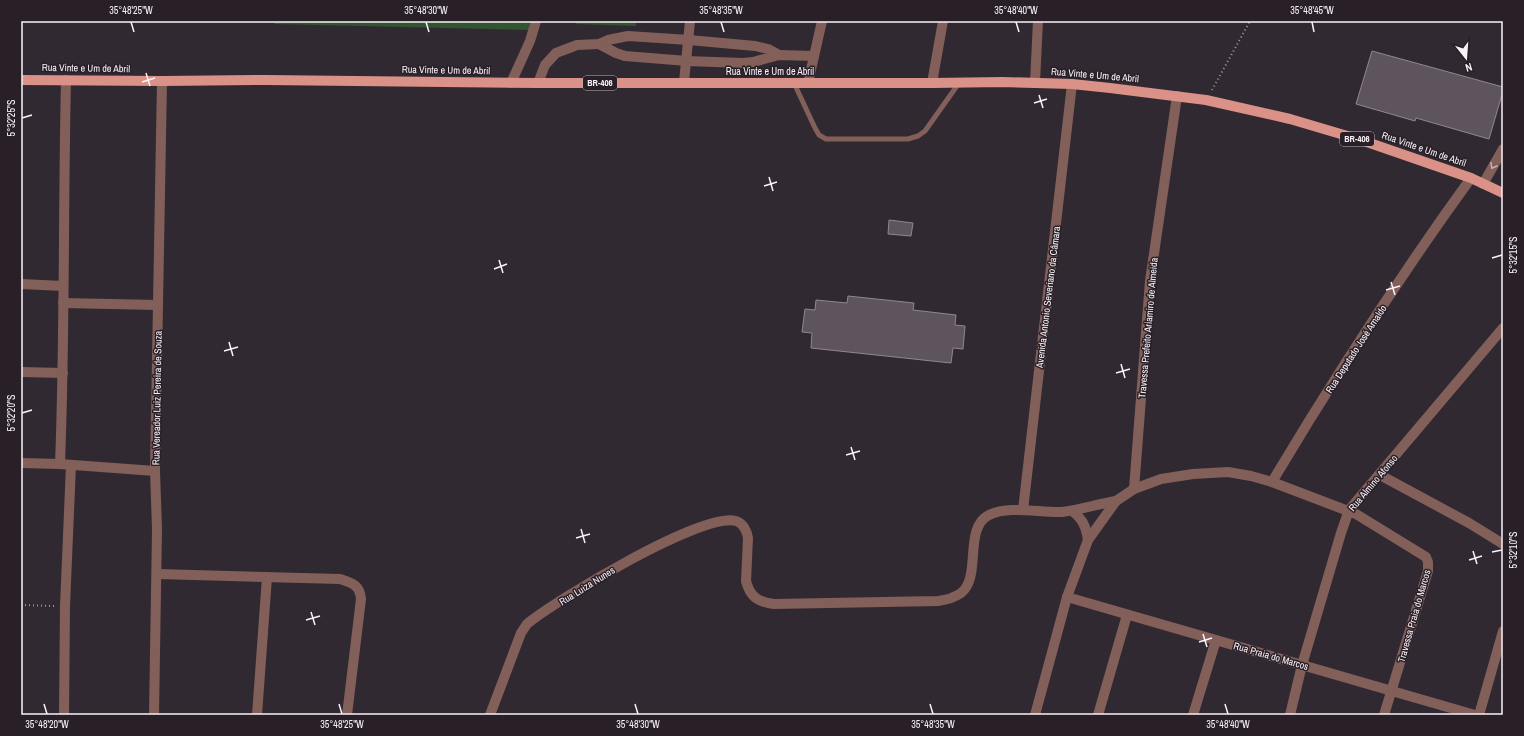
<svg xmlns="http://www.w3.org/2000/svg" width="1524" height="736" viewBox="0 0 1524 736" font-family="'Archivo Narrow',sans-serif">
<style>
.green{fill:#30552f}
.building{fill:#5e545d;stroke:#928791}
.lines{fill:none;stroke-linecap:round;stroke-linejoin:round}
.path{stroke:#9b939a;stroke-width:2;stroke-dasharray:1 3;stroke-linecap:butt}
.service{stroke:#835f5a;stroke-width:5}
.minor{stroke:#835f5a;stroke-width:10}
.primary{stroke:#da9187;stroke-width:10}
.oneway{stroke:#c4b0b1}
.ticks{fill:none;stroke:#f9f2f8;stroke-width:1.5}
.labels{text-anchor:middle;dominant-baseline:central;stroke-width:3;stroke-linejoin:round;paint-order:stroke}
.shield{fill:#281f27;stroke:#bab3b9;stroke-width:1}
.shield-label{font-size:9px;font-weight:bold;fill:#f9f2f8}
.street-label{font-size:10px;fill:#f9f2f8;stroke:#281f27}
.neatline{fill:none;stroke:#f9f2f8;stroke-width:1.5}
.ticks-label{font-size:10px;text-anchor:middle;fill:#f9f2f8}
</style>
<rect width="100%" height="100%" fill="#312931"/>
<g class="green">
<path d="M 274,21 L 530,21 L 529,30 L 274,24 Z"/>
<path d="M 576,21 L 636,21 L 636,26 L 576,24 Z"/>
</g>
<g class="building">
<path d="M 1372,51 L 1503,87 L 1503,91 L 1489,139 L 1416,118 L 1415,121 L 1356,104 Z"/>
<path d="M 889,220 L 913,223 L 911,236 L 888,234 Z"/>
<path d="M 848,296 L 914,303 L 913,310 L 956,315 L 955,325 L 965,326 L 963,349 L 953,348 L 951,363 L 811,348 L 812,333 L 802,332 L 805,309 L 815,310 L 816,300 L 847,303 Z"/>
</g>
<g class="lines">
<g class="path">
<path d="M 1212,90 L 1250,21"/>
<path d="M 21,605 L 54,606"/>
</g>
<path class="service" d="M 794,83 L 815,128 L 819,135 L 826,139 L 908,139 L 918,136 L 925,131 L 959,83"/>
<g class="minor">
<path d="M 599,44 L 616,53 L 625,56 L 687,61 L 743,63 L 753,62 L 779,55 L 814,56"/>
<path d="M 684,82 L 690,21"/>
<path d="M 1035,82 L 1038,21"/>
<path d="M 511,83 L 530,41 L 536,21"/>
<path d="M 538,83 L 545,65 L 556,53 L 577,45 L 599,44 L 608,40 L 628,36 L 689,40 L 755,46 L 768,49 L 779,55"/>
<path d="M 808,83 L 822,21"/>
<path d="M 932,83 L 943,21"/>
<path d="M 1483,184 L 1503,149"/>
<path d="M 21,284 L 63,286"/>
<path d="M 63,303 L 158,305"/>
<path d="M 21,372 L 63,373"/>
<path d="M 21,463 L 60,464 L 155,471"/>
<path d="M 60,464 C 65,336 63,208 66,80"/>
<path d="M 1380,475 L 1469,523 L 1503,544"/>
<path d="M 1272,482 C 1334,378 1400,276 1471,178"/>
<path d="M 1134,489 L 1150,281 L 1177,96"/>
<path d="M 1023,510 L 1072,84"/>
<path d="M 1072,511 C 1083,519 1086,527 1088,540"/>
<path d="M 157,574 L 340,579 C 352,583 360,585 361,599 L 347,715"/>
<path d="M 1067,597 L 1475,715"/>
<path d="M 64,715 L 65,606 L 71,465"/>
<path d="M 154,715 L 157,529 L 155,471 L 162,81"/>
<path d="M 257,715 L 267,577"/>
<path d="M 490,715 L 521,633 L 527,624 C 556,600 702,512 736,521 C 743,523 747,531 748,538 L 746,581 C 750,597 758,602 774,604 L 938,601 C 946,600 954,598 961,593 C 982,577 963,528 989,515 C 1009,505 1040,513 1062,512 C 1080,510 1098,504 1116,501"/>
<path d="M 1035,715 L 1067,597 L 1088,540 L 1116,501 L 1134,489 L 1161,479 L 1193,474 L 1228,472 L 1251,476 L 1272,482 L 1356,514 L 1426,557 L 1428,562 L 1428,571 L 1384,715"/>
<path d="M 1098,715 L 1127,615"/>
<path d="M 1193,715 L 1216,640"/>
<path d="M 1290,715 L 1302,665 L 1341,533 L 1349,510 L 1503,328"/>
<path d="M 1479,715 L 1503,631"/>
</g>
<path class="primary" d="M 21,80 L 162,81 L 266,80 L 538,83 L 932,83 L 1003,82 L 1072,84 L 1110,88 L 1206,100 L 1290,119 L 1361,140 L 1471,178 L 1503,193"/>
</g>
<defs><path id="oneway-chevron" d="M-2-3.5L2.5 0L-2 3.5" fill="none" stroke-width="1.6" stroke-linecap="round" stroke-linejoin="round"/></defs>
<use class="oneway" href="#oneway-chevron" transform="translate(1493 166) rotate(120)"/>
<path class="ticks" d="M 131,22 L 134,32M 426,22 L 429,32M 721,22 L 724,32M 1016,22 L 1019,32M 1312,22 L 1314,32M 146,73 L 150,86M 142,82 L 155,78M 1039,95 L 1043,108M 1034,103 L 1047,99M 22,118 L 32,115M 769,177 L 773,191M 764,186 L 777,182M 1492,258 L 1502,255M 499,260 L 503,273M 494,269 L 507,264M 1391,282 L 1395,295M 1386,290 L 1400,286M 229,342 L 233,356M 224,351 L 238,347M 1121,364 L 1125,378M 1116,373 L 1130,369M 22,413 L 32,410M 851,447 L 855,460M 846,455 L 860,451M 581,529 L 585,543M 576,538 L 590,534M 1473,551 L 1477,564M 1492,552 L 1502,550M 1469,560 L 1482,556M 311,612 L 315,625M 306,620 L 320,616M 1203,634 L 1207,647M 1199,642 L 1212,638M 44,704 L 47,714M 339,704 L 342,714M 635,704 L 638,714M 930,704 L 933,714M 1225,704 L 1228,714"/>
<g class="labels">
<g class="shield">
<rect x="583" y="76" width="34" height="14" rx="3"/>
<rect x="1340" y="132" width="34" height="14" rx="3"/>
</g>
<g class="shield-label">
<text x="600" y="83">BR-406</text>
<text x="1357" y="139">BR-406</text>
</g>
<g class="street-label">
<text transform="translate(86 68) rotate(1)">Rua Vinte e Um de Abril</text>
<text transform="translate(446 70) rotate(1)">Rua Vinte e Um de Abril</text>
<text x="770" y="71">Rua Vinte e Um de Abril</text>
<text transform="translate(1095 75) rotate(5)">Rua Vinte e Um de Abril</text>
<text transform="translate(1424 149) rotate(19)">Rua Vinte e Um de Abril</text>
<text transform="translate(1048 297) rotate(-83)">Avenida Antonio Severiano da Câmara</text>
<text transform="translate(1148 328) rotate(-85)">Travessa Prefeito Ariamiro de Almeida</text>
<text transform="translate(1356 349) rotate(-57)">Rua Deputado José Arnaldo</text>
<text transform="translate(157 398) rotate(-89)">Rua Vereador Luiz Pereira de Souza</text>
<text transform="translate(1373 483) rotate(-50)">Rua Almino Afonso</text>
<text transform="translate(587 586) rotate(-32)">Rua Luiza Nunes</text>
<text transform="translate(1414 616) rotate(-74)">Travessa Praia do Marcos</text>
<text transform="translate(1271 656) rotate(16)">Rua Praia do Marcos</text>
</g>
</g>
<rect width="1524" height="736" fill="none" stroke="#281f27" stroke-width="44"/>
<g transform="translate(1466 58) rotate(163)" stroke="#281f27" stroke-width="3" paint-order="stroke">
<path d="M0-3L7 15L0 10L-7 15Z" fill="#f9f2f8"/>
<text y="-6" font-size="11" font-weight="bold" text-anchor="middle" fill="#f9f2f8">N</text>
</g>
<rect x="22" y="22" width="1480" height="692" class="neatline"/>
<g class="ticks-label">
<text x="131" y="14">35°48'25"W</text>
<text x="426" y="14">35°48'30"W</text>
<text x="721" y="14">35°48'35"W</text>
<text x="1016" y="14">35°48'40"W</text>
<text x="1312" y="14">35°48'45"W</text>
<text transform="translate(11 118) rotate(-90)" y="4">5°32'25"S</text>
<text transform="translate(1513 255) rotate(-90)" y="4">5°32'15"S</text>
<text transform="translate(11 413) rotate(-90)" y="4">5°32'20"S</text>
<text transform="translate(1513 550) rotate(-90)" y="4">5°32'10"S</text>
<text x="47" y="728">35°48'20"W</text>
<text x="342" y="728">35°48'25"W</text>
<text x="638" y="728">35°48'30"W</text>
<text x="933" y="728">35°48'35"W</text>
<text x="1228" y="728">35°48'40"W</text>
</g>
</svg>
